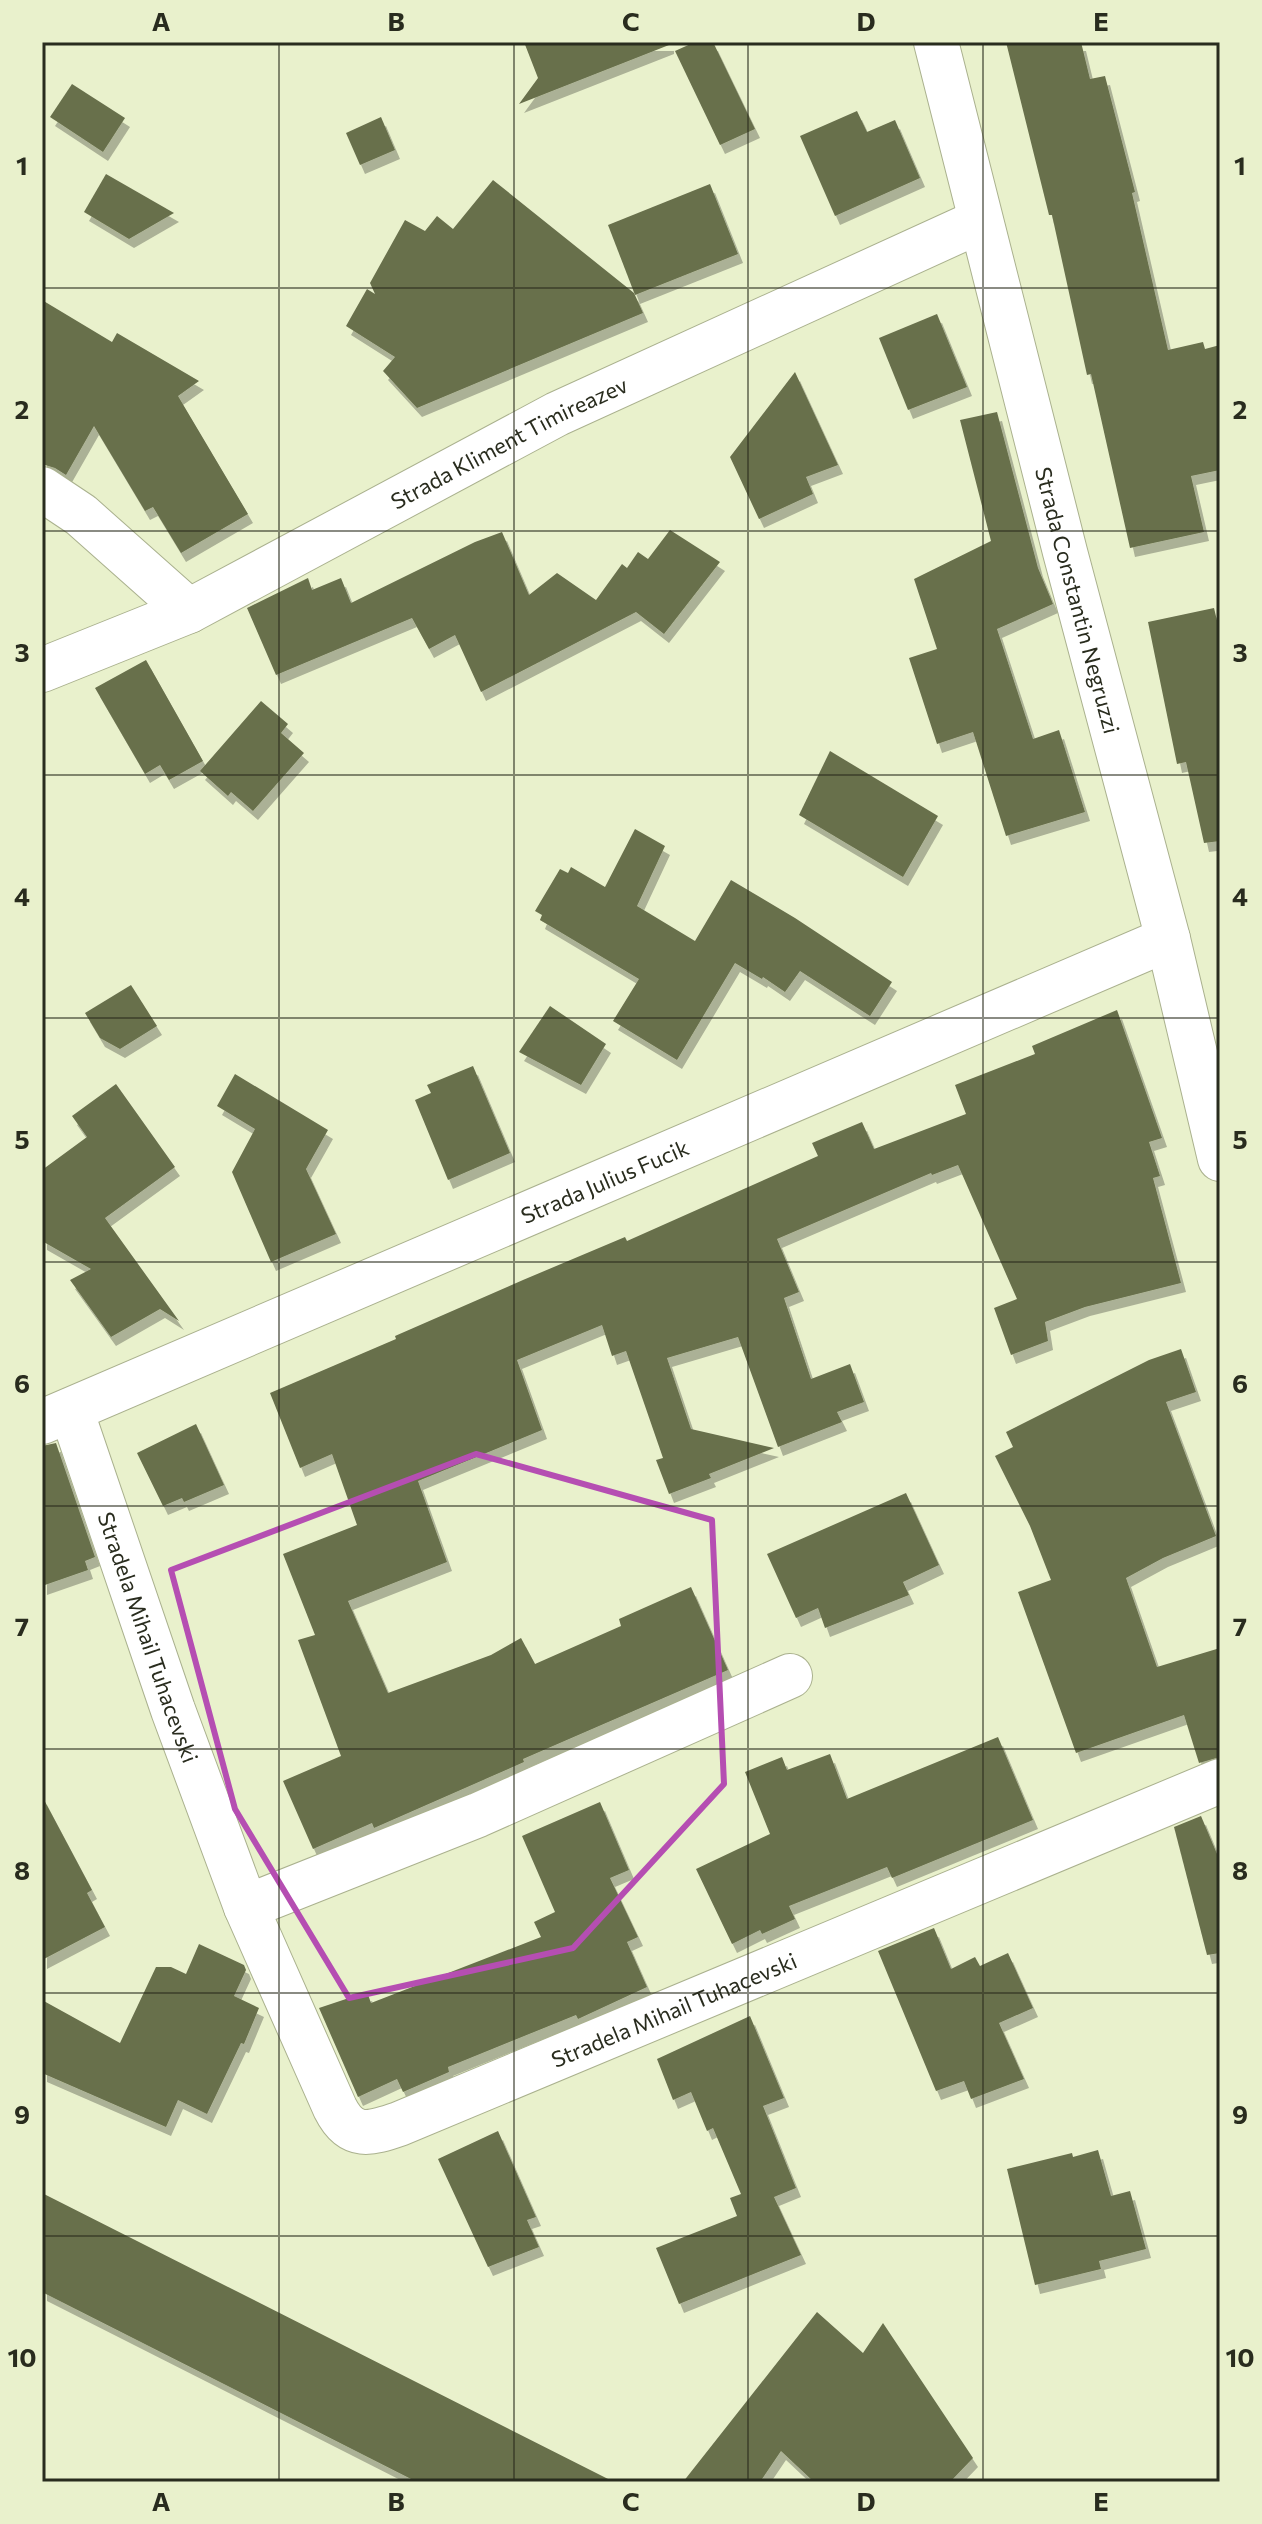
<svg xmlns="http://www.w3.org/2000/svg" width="1262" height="2524" viewBox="0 0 1262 2524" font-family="Commissioner,sans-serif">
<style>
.building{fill:#686f4c;filter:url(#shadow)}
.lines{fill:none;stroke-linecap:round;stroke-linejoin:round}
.street-casing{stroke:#aab18e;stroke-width:46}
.street{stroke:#fff;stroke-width:44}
.marked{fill:none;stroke:#b54eb2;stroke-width:6;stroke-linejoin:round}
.grid{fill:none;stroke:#292c1e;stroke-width:2;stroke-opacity:0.55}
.labels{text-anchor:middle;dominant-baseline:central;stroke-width:8;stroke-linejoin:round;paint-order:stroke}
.street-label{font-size:22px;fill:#292c1e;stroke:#e9f1cc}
.neatline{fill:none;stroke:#292c1e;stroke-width:3}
.grid-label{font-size:26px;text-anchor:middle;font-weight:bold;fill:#292c1e}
</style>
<defs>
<filter id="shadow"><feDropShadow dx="5" dy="9" stdDeviation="0" flood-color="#0004"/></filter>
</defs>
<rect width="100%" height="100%" fill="#e9f1cc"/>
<g class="building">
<path d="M 524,42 L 669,42 L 669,45 L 519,104 L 538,78 Z"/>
<path d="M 695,42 L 713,42 L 755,129 L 720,145 L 675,51 Z"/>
<path d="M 1006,42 L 1081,42 L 1090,79 L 1105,76 L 1135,192 L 1132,193 L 1168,350 L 1203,342 L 1205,349 L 1220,345 L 1220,470 L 1191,476 L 1204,532 L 1130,548 L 1091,374 L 1087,375 L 1052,215 L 1049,215 Z"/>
<path d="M 72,84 L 125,118 L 103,152 L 50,117 Z"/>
<path d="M 857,111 L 867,132 L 895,120 L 920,178 L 835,216 L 800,136 Z"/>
<path d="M 381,117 L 395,150 L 360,165 L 346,133 Z"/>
<path d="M 106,174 L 174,213 L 129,239 L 84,212 Z"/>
<path d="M 493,180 L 634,293 L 643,313 L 417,408 L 383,371 L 395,357 L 346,326 L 367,289 L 375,294 L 370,283 L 405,220 L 425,231 L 437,216 L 453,229 Z"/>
<path d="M 710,184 L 738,254 L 635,295 L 608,225 Z"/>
<path d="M 42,300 L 112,342 L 117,333 L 199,381 L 178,396 L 248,514 L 181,553 L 153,507 L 145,511 L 94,426 L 66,475 L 55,468 L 42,464 Z"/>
<path d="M 937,314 L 967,387 L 908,410 L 879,338 Z"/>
<path d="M 795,372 L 838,465 L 806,477 L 813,494 L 759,519 L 730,457 Z"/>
<path d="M 997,412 L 1038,568 L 1053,604 L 997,629 L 1033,739 L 1059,730 L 1085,812 L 1006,836 L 973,732 L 937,744 L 909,658 L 937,649 L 914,579 L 991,541 L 960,420 Z"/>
<path d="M 670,530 L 720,562 L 664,634 L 636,612 L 481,692 L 455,635 L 429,649 L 412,618 L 276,675 L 247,608 L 308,578 L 312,590 L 341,578 L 351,603 L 475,542 L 502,532 L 529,595 L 557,573 L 596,600 L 622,564 L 627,568 L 638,552 L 648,559 Z"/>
<path d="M 1214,608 L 1220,633 L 1220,841 L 1204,843 L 1186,762 L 1177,764 L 1148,622 Z"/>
<path d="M 146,660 L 203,761 L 169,780 L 160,765 L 145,774 L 95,688 Z"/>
<path d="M 261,701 L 288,724 L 281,733 L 304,753 L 253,811 L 231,792 L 228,796 L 200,771 Z"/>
<path d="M 830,751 L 938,816 L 903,877 L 799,815 Z"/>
<path d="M 635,829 L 665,846 L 637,906 L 695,941 L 731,880 L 795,918 L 892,982 L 870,1016 L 800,971 L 785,992 L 763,977 L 762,979 L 735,963 L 677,1060 L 613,1021 L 639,979 L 540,920 L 542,915 L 535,911 L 560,869 L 568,873 L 571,867 L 605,887 Z"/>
<path d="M 131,985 L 157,1026 L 120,1049 L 100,1038 L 85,1013 Z"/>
<path d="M 550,1006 L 606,1044 L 581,1085 L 519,1052 Z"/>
<path d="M 1117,1010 L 1162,1138 L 1149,1142 L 1160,1176 L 1153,1178 L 1181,1283 L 1085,1307 L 1045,1322 L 1048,1341 L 1011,1355 L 994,1308 L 1017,1299 L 958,1165 L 932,1175 L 931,1173 L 777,1239 L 799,1292 L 784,1298 L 811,1379 L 850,1364 L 864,1402 L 837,1412 L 842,1422 L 778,1447 L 738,1337 L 667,1358 L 691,1429 L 774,1448 L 709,1474 L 711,1478 L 669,1494 L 656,1460 L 663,1458 L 626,1351 L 612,1356 L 602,1325 L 517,1360 L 542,1430 L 418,1481 L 447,1562 L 348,1601 L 388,1693 L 491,1655 L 521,1638 L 535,1664 L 621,1626 L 619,1619 L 691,1587 L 728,1670 L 523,1759 L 524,1762 L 374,1828 L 372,1823 L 313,1849 L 283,1781 L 341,1756 L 298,1640 L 315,1635 L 283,1554 L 357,1525 L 332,1454 L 300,1468 L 270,1393 L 396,1339 L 395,1336 L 523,1280 L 625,1237 L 627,1241 L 818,1156 L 812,1143 L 862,1122 L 874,1149 L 966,1114 L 955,1085 L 1035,1054 L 1032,1046 Z"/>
<path d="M 473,1066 L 510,1153 L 448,1180 L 415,1100 L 431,1093 L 427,1085 Z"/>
<path d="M 235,1074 L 328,1130 L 306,1169 L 336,1234 L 271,1262 L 232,1172 L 255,1129 L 217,1106 Z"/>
<path d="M 116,1084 L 175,1167 L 105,1218 L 179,1321 L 160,1309 L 111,1337 L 70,1280 L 91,1269 L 42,1241 L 42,1170 L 87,1137 L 72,1116 Z"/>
<path d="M 1181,1349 L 1196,1392 L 1166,1402 L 1216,1536 L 1163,1558 L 1126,1578 L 1157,1667 L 1220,1648 L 1220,1757 L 1199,1763 L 1184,1715 L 1076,1753 L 1018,1592 L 1051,1580 L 1030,1526 L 995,1456 L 1013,1447 L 1006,1432 L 1149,1360 Z"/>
<path d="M 196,1424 L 224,1485 L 184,1502 L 182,1498 L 163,1506 L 137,1453 Z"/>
<path d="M 56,1443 L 95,1557 L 85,1561 L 88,1570 L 42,1586 L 42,1446 Z"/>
<path d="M 906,1493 L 939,1565 L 903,1582 L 909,1595 L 825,1628 L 818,1608 L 796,1618 L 767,1554 Z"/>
<path d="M 998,1737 L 1033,1820 L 892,1878 L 887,1867 L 789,1906 L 795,1919 L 762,1934 L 760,1930 L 732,1944 L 696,1869 L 770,1834 L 745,1772 L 782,1757 L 787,1770 L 830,1754 L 847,1799 Z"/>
<path d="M 42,1796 L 92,1890 L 87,1893 L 105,1927 L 42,1960 Z"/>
<path d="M 600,1802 L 629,1870 L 610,1878 L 638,1937 L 627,1942 L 647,1987 L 578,2019 L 576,2015 L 448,2067 L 449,2072 L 403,2092 L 397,2079 L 358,2097 L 319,2008 L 367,1992 L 371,2003 L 541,1937 L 534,1922 L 555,1912 L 522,1836 Z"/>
<path d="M 1201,1816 L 1220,1861 L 1220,1953 L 1207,1955 L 1174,1827 Z"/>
<path d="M 934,1928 L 951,1969 L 975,1957 L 980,1966 L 1008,1953 L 1033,2008 L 999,2023 L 1024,2079 L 971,2099 L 964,2081 L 936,2091 L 878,1951 Z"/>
<path d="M 199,1944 L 244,1965 L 246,1970 L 234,1996 L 259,2008 L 244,2044 L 241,2043 L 207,2114 L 178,2100 L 166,2127 L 42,2073 L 42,2000 L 120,2043 L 156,1967 L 171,1967 L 186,1974 Z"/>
<path d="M 750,2016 L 784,2098 L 763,2106 L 796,2188 L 774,2197 L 801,2255 L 679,2304 L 656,2248 L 737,2216 L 730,2198 L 741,2194 L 713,2128 L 707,2131 L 691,2092 L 673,2100 L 657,2059 Z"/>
<path d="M 498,2131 L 536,2217 L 527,2220 L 539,2247 L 488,2267 L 438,2159 Z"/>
<path d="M 1098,2150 L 1111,2196 L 1130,2191 L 1146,2249 L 1099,2261 L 1101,2269 L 1035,2285 L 1007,2169 L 1072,2153 L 1073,2157 Z"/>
<path d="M 42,2193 L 614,2482 L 417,2482 L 277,2411 L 42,2292 Z"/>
<path d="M 817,2312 L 863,2353 L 883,2323 L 973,2458 L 950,2482 L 814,2482 L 781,2451 L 760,2482 L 683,2482 Z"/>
</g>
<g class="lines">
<g class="street-casing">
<g id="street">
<path id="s1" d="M 936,42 L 1065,552 L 1168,939 L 1220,1159"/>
<path d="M 42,489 L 81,515 L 189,611"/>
<path id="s2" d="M 42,670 L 189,611 L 557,414 L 980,221"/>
<path id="s3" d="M 71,1410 L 173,1710 L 246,1907 L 335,2108 C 351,2140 370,2134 399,2124 L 1220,1781"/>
<path id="s4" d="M 42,1422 L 1168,939"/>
<path d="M 246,1907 L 478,1815 L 790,1676"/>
</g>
</g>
<use href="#street" class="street"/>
</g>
<path class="marked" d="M 476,1454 L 712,1520 L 724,1784 L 573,1948 L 349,1998 L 235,1809 L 171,1570 Z"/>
<path class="grid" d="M 279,42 L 279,2482M 514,42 L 514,2482M 748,42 L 748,2482M 983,42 L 983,2482M 42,288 L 1220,288M 42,531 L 1220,531M 42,775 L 1220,775M 42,1018 L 1220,1018M 42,1262 L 1220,1262M 42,1506 L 1220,1506M 42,1749 L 1220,1749M 42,1993 L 1220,1993M 42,2236 L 1220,2236"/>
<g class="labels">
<g class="street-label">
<text stroke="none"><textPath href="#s2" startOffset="520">Strada Kliment Timireazev</textPath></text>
<text stroke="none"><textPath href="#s1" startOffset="576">Strada Constantin Negruzzi</textPath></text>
<text stroke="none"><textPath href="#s4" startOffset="612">Strada Julius Fucik</textPath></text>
<text stroke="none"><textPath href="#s3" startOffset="240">Stradela Mihail Tuhacevski</textPath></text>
<text stroke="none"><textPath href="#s3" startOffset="1120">Stradela Mihail Tuhacevski</textPath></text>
</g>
</g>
<rect width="1262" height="2524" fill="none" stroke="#e9f1cc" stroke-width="88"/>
<rect x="44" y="44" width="1174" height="2436" class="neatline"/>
<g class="grid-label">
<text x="161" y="31">A</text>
<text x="396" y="31">B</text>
<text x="631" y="31">C</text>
<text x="866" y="31">D</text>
<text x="1101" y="31">E</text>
<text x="22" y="175">1</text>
<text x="1240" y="175">1</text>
<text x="22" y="419">2</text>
<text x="1240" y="419">2</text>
<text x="22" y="662">3</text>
<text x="1240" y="662">3</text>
<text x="22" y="906">4</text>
<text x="1240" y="906">4</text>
<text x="22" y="1149">5</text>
<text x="1240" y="1149">5</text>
<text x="22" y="1393">6</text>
<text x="1240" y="1393">6</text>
<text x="22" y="1636">7</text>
<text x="1240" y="1636">7</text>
<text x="22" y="1880">8</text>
<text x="1240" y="1880">8</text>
<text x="22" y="2124">9</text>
<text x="1240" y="2124">9</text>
<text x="22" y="2367">10</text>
<text x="1240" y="2367">10</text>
<text x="161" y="2511">A</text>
<text x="396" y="2511">B</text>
<text x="631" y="2511">C</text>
<text x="866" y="2511">D</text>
<text x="1101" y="2511">E</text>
</g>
</svg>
